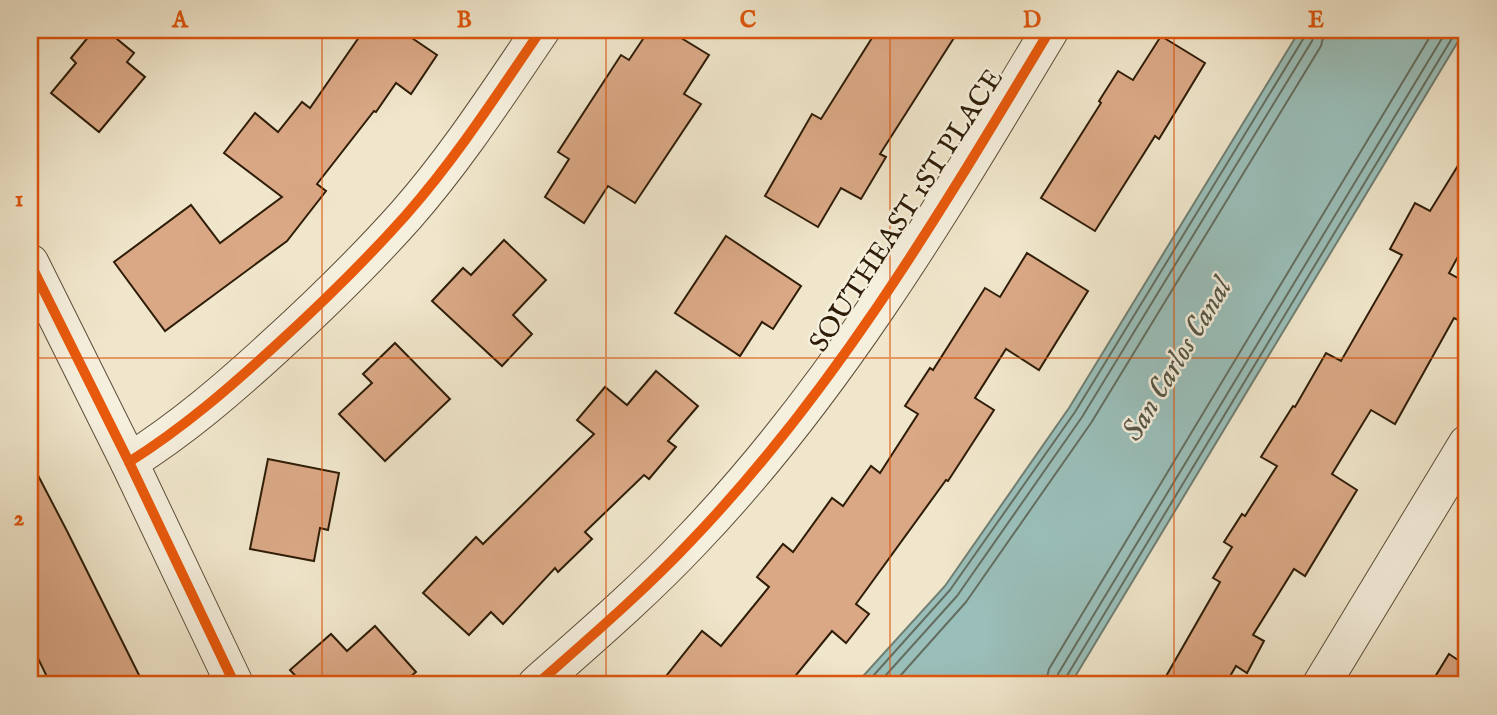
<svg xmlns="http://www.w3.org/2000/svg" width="1497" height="715" viewBox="0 0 1497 715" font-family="'IM FELL English',serif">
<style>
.water{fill:#9abfba;stroke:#6f7e72;stroke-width:2}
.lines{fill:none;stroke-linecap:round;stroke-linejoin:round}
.shore{stroke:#646e60;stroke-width:2}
.building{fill:#daa885;stroke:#2e1c07;stroke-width:2}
.minor-casing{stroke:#5e4e38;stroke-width:39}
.minor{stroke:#f5efdd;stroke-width:37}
.cycleway-casing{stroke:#f5efdd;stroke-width:15}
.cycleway{stroke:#e8590c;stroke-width:10}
.grid{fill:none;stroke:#df560c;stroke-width:2;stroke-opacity:0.55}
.labels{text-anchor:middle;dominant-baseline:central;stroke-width:5;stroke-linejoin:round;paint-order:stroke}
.street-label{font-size:28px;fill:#2e1c07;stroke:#f5efdd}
.water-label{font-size:30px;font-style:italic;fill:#545546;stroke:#f5efdd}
.neatline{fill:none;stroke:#df560c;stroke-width:2.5}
.grid-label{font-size:23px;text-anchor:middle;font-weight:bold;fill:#df560c}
</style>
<rect width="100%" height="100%" fill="#f0e6cb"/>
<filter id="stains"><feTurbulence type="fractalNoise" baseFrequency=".00286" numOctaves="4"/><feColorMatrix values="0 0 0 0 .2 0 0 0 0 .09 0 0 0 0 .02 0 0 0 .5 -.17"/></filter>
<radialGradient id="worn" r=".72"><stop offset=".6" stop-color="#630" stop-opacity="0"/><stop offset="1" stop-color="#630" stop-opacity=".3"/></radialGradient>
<path class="water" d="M 1300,30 L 1465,30 L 1070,685 L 855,685 L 945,586 L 1069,408 Z"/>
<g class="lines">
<g class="shore">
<path d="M 865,685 L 950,590 L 1075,412 L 1305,36 L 1306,30"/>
<path d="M 877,685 L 957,596 L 1082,417 L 1312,41 L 1315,30"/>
<path d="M 892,685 L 966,602 L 1091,423 L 1321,46 L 1325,30"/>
<path d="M 1045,685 L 1049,669 L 1434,30"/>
<path d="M 1055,685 L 1058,674 L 1447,30"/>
<path d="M 1064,685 L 1065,679 L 1457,30"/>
</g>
</g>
<g class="building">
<path d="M 94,30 L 106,30 L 134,53 L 127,62 L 145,77 L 99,132 L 51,93 L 76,63 L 71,58 Z"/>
<path d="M 364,30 L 400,30 L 437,55 L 411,94 L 396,83 L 376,112 L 374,111 L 317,184 L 326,191 L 287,241 L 165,331 L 114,262 L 191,205 L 220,243 L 282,197 L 224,153 L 255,113 L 278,132 L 302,102 L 310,108 Z"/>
<path d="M 649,30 L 668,30 L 709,55 L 684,94 L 701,104 L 635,203 L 608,186 L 584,223 L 545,197 L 569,159 L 558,152 L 621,55 L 629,60 Z"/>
<path d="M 877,30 L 959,30 L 880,154 L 886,157 L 861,199 L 841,188 L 818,227 L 765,196 L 812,114 L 821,119 Z"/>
<path d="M 1161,36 L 1205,63 L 1159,139 L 1155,136 L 1095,231 L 1041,198 L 1101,103 L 1099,101 L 1118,71 L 1133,80 Z"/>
<path d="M 1467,151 L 1467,240 L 1449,273 L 1467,283 L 1467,304 L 1458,320 L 1454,318 L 1395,424 L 1371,410 L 1332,474 L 1357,490 L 1305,576 L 1294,569 L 1253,635 L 1264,641 L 1247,673 L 1236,666 L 1225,685 L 1161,685 L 1220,582 L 1213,578 L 1232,547 L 1224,542 L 1242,514 L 1245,516 L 1277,466 L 1261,457 L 1293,406 L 1295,407 L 1326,353 L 1341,361 L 1402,255 L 1390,249 L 1415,203 L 1430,211 Z"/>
<path d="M 726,236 L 801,286 L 773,329 L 762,322 L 740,356 L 675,313 Z"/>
<path d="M 504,240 L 546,280 L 513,315 L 532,334 L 502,366 L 432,301 L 463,268 L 471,275 Z"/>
<path d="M 1027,253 L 1088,291 L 1039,370 L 1006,349 L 975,398 L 994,410 L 948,481 L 946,480 L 856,604 L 869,614 L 846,643 L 832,631 L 788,685 L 659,685 L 702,631 L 721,646 L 769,587 L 757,577 L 783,544 L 793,552 L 832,498 L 843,506 L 871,466 L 880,473 L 918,414 L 905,406 L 930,368 L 933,370 L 985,288 L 1000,297 Z"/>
<path d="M 395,343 L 450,399 L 385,461 L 339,414 L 372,383 L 363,374 Z"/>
<path d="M 656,371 L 698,406 L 668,441 L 676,447 L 649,479 L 644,475 L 585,532 L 592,539 L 558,572 L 555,568 L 503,624 L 491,612 L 469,635 L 423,593 L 476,537 L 483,544 L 594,434 L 577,420 L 605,387 L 627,405 Z"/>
<path d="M 268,459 L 339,473 L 328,530 L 320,528 L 314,561 L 250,549 Z"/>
<path d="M 30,460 L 67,531 L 144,685 L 51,685 L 30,642 Z"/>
<path d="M 375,626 L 416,672 L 401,685 L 304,685 L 290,670 L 331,634 L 347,651 Z"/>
<path d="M 1449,654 L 1467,666 L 1467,685 L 1430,685 Z"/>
</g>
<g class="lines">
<g class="minor-casing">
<g id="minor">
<path d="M 30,263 L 129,462 L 235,685"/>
<path d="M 129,462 C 183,428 228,389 275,346 C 321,304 365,261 406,215 C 457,157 498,93 541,30"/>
<path d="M 536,685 C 588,639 643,592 691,541 C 836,390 943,208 1050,30"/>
<path d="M 1321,685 L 1467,444"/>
</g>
</g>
<use href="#minor" class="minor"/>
<g class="cycleway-casing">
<g id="cycleway">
<path d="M 30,263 L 129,462 L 235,685"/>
<path d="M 129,462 C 183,428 228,389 275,346 C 321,304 365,261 406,215 C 457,157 498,93 541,30"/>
<path d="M 536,685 C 588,639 643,592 691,541 C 836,390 943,208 1050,30"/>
</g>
</g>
<use href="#cycleway" class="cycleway"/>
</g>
<path class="grid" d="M 322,30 L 322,685M 606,30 L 606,685M 890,30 L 890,685M 1174,30 L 1174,685M 30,358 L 1467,358"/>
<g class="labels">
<g class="street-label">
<text transform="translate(907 211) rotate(-57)">SOUTHEAST 1ST PLACE</text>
</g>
<g class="water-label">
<text transform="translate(1178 360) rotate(-59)">San Carlos Canal</text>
</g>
</g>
<rect width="1497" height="715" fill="none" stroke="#f0e6cb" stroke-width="77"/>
<rect x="38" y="38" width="1420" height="638" class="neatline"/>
<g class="grid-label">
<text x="180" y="27">A</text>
<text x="464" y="27">B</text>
<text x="748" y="27">C</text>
<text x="1032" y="27">D</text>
<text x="1316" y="27">E</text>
<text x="19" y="206">1</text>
<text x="19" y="525">2</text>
</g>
<rect width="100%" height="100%" filter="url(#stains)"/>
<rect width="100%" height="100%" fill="url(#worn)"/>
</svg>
